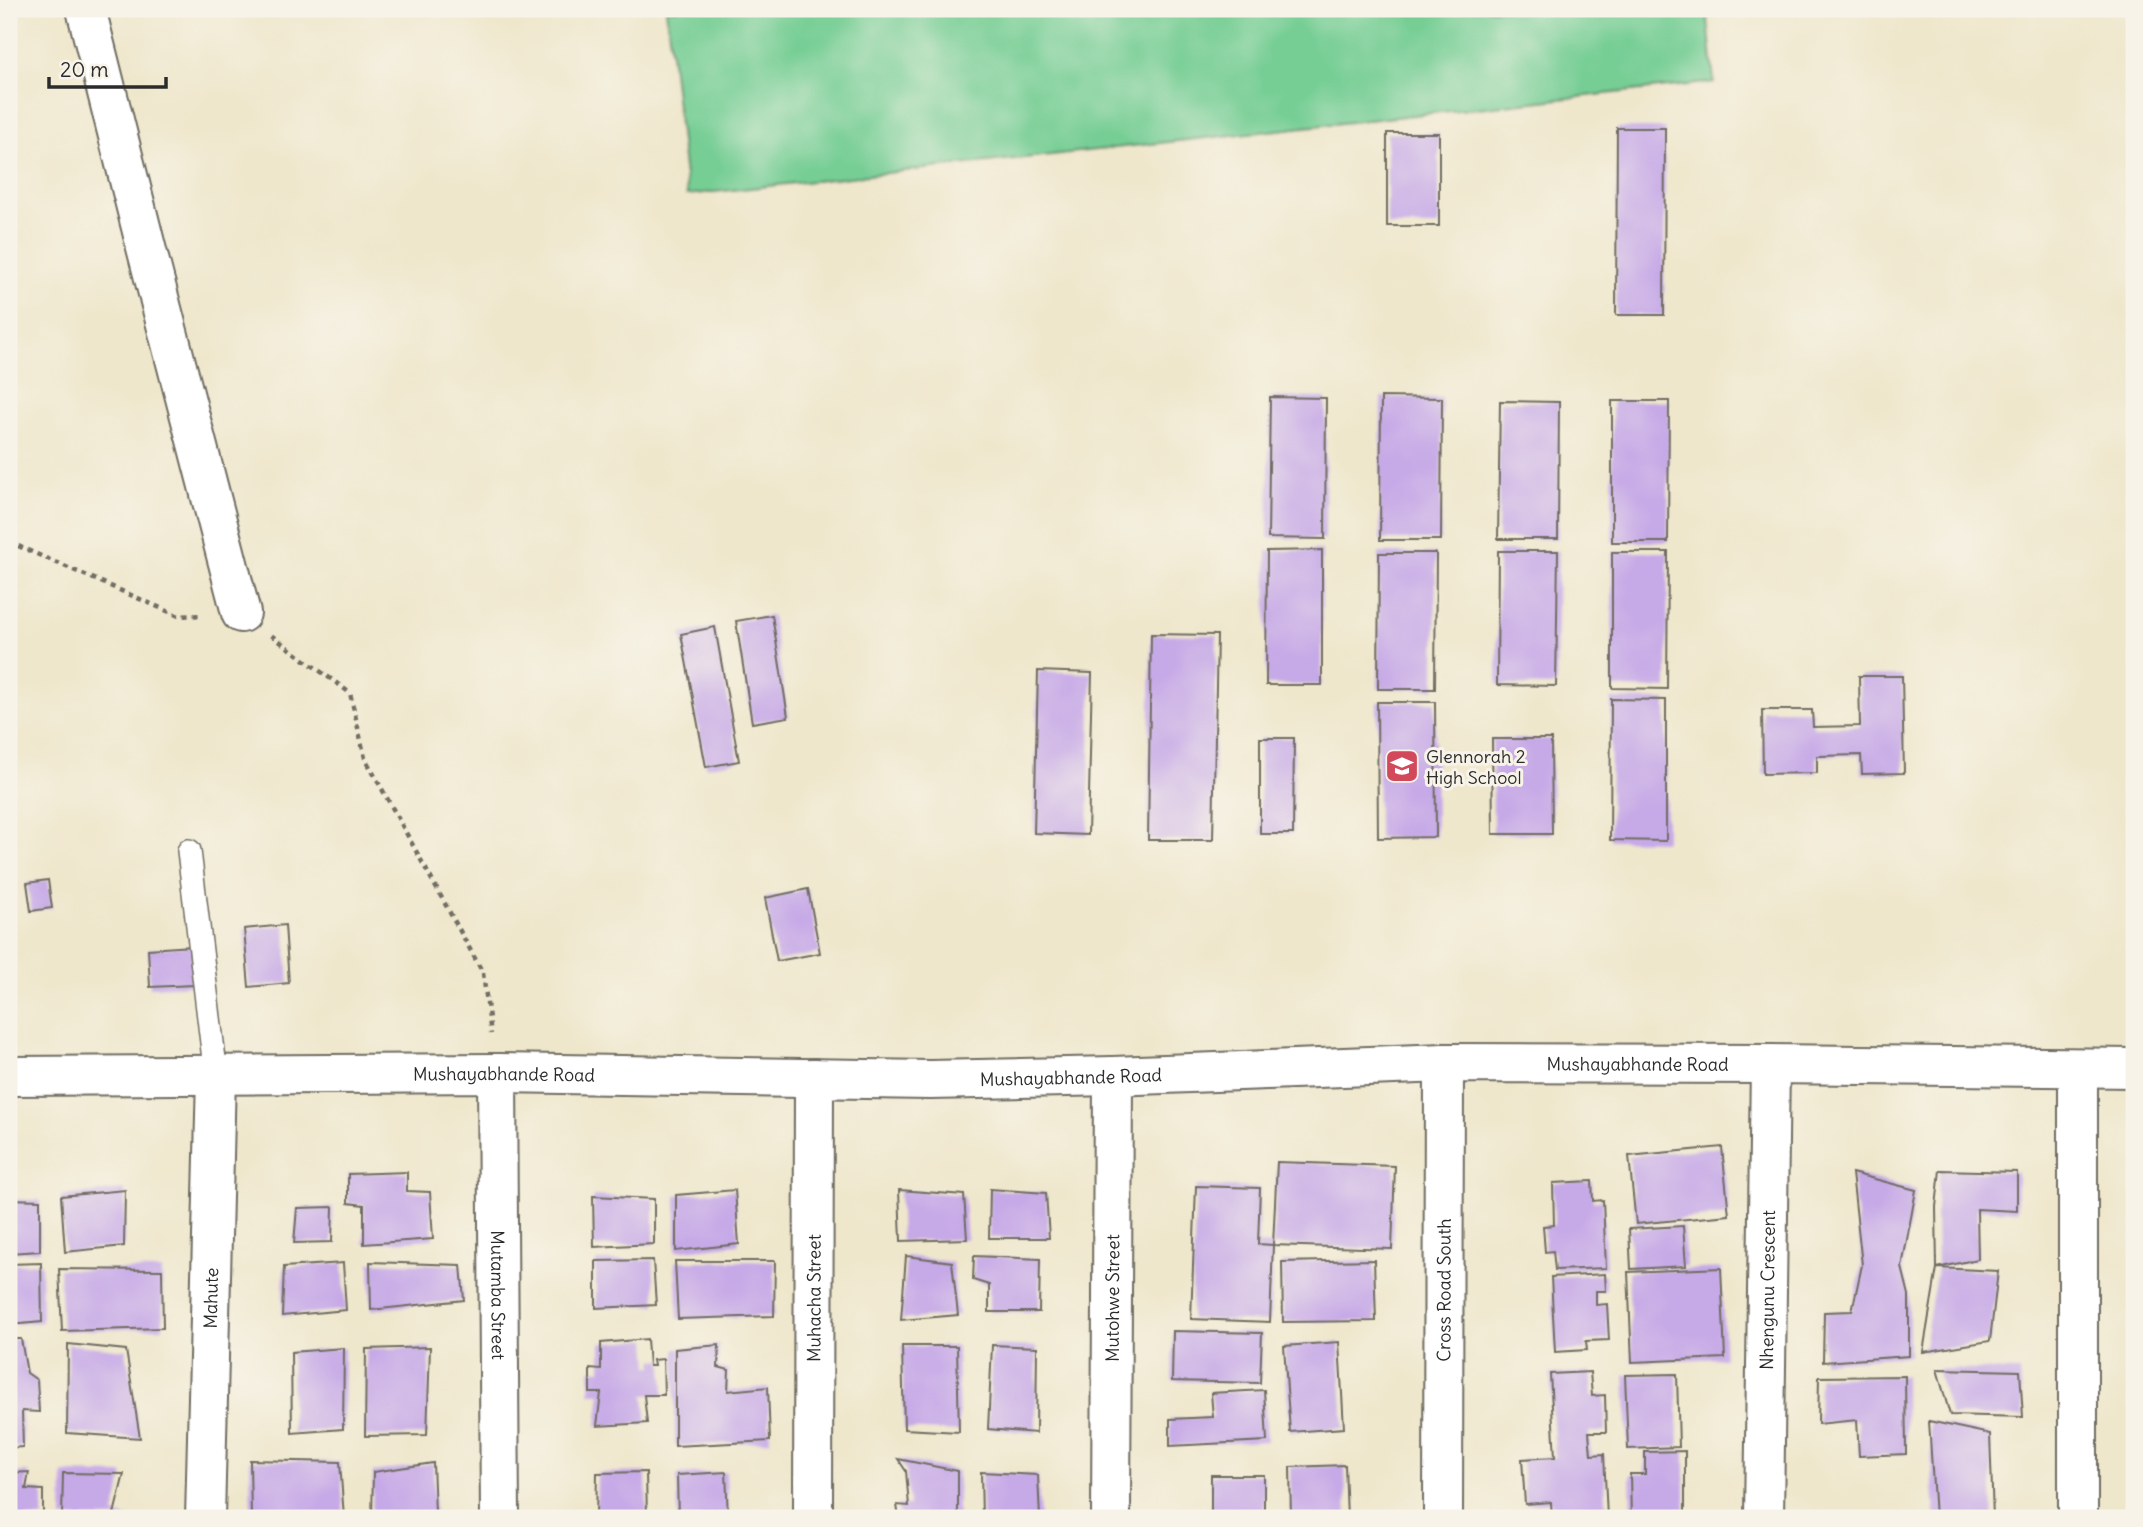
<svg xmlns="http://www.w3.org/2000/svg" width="2143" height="1527" viewBox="0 0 2143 1527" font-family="Delius,sans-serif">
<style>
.green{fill:#76ce94;stroke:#507c60;stroke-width:2}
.building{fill:#c6a9e7}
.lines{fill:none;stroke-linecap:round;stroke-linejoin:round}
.service-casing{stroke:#706d63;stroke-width:26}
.minor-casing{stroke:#706d63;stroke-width:42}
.tertiary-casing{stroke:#706d63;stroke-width:42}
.path{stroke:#706d63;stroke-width:4.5;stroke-dasharray:5 5;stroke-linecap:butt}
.service{stroke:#fff;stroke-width:23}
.minor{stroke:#fff;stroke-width:38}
.tertiary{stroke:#fff;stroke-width:38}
.labels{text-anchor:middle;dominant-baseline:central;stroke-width:6;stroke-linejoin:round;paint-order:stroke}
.poi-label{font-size:18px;fill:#2b2b2b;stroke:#f7f3e8;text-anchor:start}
.street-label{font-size:18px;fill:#2b2b2b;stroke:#f7f3e8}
</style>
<rect width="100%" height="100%" fill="#f7f3e8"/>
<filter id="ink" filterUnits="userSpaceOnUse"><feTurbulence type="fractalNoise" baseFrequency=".0143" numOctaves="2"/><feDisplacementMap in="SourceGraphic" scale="14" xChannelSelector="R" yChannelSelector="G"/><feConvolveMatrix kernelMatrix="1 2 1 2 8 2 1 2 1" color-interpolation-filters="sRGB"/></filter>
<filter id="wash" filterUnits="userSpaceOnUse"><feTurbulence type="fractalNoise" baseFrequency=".00686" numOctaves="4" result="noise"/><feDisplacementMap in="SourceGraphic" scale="28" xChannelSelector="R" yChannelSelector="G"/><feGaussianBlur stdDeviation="1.57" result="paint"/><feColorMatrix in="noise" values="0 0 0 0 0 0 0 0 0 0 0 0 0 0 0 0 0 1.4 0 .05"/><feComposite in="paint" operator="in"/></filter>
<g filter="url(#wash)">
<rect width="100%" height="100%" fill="#efe7cc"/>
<path class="green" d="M 666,9 L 1707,9 L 1714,82 L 687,195 Z"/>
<g id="blocks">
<g class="building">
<path d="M 1617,128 L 1665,128 L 1664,315 L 1616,315 Z"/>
<rect x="1387" y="133" width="52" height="93"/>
<path d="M 1270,397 L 1326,398 L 1325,539 L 1268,538 Z"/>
<path d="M 1381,397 L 1442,398 L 1441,540 L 1380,540 Z"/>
<path d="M 1500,401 L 1559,402 L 1558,539 L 1498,539 Z"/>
<path d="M 1612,401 L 1669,401 L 1668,542 L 1612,542 Z"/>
<path d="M 1322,550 L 1322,685 L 1266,685 L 1267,551 Z"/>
<path d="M 1498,551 L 1558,551 L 1556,686 L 1497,685 Z"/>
<path d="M 1612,552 L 1668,552 L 1667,689 L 1612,688 Z"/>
<path d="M 1379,553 L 1436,553 L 1435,689 L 1378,689 Z"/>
<path d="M 772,615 L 788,717 L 752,723 L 736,621 Z"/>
<path d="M 715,627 L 739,761 L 706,767 L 681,634 Z"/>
<path d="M 1151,634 L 1217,635 L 1213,840 L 1148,840 Z"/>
<path d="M 1038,671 L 1092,673 L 1088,835 L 1034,833 Z"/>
<path d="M 1859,676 L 1902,676 L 1904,773 L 1862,774 L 1861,755 L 1817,756 L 1817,773 L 1763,774 L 1762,710 L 1812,710 L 1813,727 L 1860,726 Z"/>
<path d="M 1611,699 L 1666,700 L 1666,841 L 1610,840 Z"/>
<path d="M 1377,702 L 1435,702 L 1436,837 L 1378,838 Z"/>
<path d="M 1260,738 L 1294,738 L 1293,834 L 1260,834 Z"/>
<path d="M 1492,739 L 1551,739 L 1552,834 L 1493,834 Z"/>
<path d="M 48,880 L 52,908 L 31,911 L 27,883 Z"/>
<path d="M 808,889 L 820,953 L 777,961 L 765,898 Z"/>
<path d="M 285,925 L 289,983 L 249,987 L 244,929 Z"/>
<path d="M 192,946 L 194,985 L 150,987 L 148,949 Z"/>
<path d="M 1722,1147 L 1729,1215 L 1636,1224 L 1629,1156 Z"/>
<path d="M 1277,1162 L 1395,1166 L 1392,1249 L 1273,1245 Z"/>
<path d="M 1940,1170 L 2017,1172 L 2017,1211 L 1977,1209 L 1978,1259 L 1937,1268 L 1936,1207 Z"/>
<path d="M 407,1172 L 407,1191 L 430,1192 L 433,1239 L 364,1244 L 364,1205 L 348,1203 L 348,1174 Z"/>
<path d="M 1852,1173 L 1916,1190 L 1902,1267 L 1909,1295 L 1909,1356 L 1823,1362 L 1824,1312 L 1852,1311 L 1862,1265 Z"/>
<path d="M 1592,1181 L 1593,1201 L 1603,1200 L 1606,1268 L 1555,1270 L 1553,1251 L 1545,1252 L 1543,1226 L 1554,1225 L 1553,1183 Z"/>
<path d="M 1196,1186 L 1260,1188 L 1258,1244 L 1273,1245 L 1270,1322 L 1191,1319 Z"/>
<path d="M 990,1189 L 1046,1193 L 1049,1238 L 989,1238 Z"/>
<path d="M 125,1190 L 124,1246 L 65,1252 L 61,1196 Z"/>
<path d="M 735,1190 L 739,1244 L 676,1251 L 676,1195 Z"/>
<path d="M 899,1190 L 964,1195 L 967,1239 L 901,1241 Z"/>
<path d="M 593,1196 L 654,1199 L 654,1244 L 594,1247 Z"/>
<path d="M 9,1199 L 40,1200 L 40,1251 L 9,1253 Z"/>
<path d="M 333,1207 L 332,1242 L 294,1243 L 297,1208 Z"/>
<path d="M 1683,1226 L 1686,1266 L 1631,1269 L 1629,1229 Z"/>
<path d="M 906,1256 L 952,1262 L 958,1315 L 901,1320 Z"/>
<path d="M 974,1256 L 1040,1259 L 1039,1312 L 989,1312 L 989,1285 L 973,1280 Z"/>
<path d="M 653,1260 L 656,1305 L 596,1308 L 596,1261 Z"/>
<path d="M 1374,1260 L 1376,1321 L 1283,1322 L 1282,1262 Z"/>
<path d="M 675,1261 L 775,1261 L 774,1316 L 678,1319 Z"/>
<path d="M 370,1262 L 461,1265 L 464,1300 L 371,1310 Z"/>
<path d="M 41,1263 L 42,1322 L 9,1325 L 9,1264 Z"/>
<path d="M 343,1263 L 346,1310 L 282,1316 L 284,1267 Z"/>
<path d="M 1721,1268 L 1725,1358 L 1632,1362 L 1628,1272 Z"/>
<path d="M 1937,1268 L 1998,1271 L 1990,1341 L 1923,1352 Z"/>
<path d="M 59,1269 L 162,1270 L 163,1328 L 62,1331 Z"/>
<path d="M 1605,1274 L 1606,1291 L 1596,1291 L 1596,1305 L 1607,1304 L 1609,1340 L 1586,1341 L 1587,1350 L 1555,1352 L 1551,1277 Z"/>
<path d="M 1173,1331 L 1262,1333 L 1260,1383 L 1172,1381 Z"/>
<path d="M 9,1339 L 21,1339 L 27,1373 L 37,1380 L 39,1412 L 22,1411 L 23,1447 L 9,1448 Z"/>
<path d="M 647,1339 L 649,1366 L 654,1366 L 653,1360 L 663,1359 L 664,1395 L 644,1395 L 647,1423 L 597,1426 L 601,1393 L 590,1393 L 590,1369 L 601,1370 L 601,1343 Z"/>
<path d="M 1339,1342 L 1344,1428 L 1290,1432 L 1284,1346 Z"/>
<path d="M 68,1344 L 126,1350 L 140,1438 L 67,1433 Z"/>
<path d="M 719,1345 L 718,1367 L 729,1370 L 728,1391 L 768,1387 L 770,1441 L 675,1446 L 675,1349 Z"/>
<path d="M 992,1345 L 1037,1347 L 1036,1433 L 988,1429 Z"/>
<path d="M 902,1346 L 957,1346 L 959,1432 L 904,1429 Z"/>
<path d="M 430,1347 L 427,1435 L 365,1436 L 366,1349 Z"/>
<path d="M 344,1348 L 343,1429 L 292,1433 L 291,1352 Z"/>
<path d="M 1937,1369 L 2020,1371 L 2023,1417 L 1950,1415 Z"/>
<path d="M 1590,1372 L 1592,1396 L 1605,1395 L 1606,1432 L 1589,1432 L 1591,1455 L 1604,1454 L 1607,1518 L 1552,1518 L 1551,1502 L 1525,1504 L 1522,1459 L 1555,1457 L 1550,1374 Z"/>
<path d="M 1677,1374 L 1679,1447 L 1628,1449 L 1625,1375 Z"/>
<path d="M 1905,1376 L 1906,1454 L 1859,1456 L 1857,1420 L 1818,1424 L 1819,1377 Z"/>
<path d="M 1264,1390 L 1267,1441 L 1170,1446 L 1170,1419 L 1213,1417 L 1211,1393 Z"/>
<path d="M 1929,1421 L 1990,1434 L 1993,1518 L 1935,1518 Z"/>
<path d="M 1685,1451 L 1685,1518 L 1631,1518 L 1630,1474 L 1645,1474 L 1645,1452 Z"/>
<path d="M 898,1459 L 958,1471 L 958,1518 L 899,1518 L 897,1505 L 909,1506 L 906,1471 Z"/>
<path d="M 250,1460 L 340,1462 L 344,1518 L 251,1518 Z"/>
<path d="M 433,1463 L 435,1513 L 396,1518 L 372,1518 L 373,1472 Z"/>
<path d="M 1345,1465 L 1347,1518 L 1291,1518 L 1290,1467 Z"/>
<path d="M 29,1472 L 26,1489 L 43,1490 L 43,1518 L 9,1518 L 9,1473 Z"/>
<path d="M 646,1472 L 647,1518 L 596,1518 L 597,1473 Z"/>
<path d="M 726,1472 L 728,1518 L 678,1518 L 677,1475 Z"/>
<path d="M 981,1472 L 1038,1475 L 1040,1518 L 982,1518 Z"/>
<path d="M 63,1473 L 124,1474 L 114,1514 L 130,1518 L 62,1518 Z"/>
<rect x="1211" y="1475" width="53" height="43"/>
</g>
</g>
</g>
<g filter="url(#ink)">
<use href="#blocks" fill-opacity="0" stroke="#706d63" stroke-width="2"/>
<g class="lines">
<g class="service-casing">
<path id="service" d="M 189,851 L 216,1076"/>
</g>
<g class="minor-casing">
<g id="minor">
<path d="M 86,9 L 147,251 L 241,613"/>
<path d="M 2078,1068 L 2078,1518"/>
<path id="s1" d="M 497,1073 L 500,1518"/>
<path id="s2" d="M 205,1518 L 216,1076"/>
<path id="s3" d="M 813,1518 L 814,1078"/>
<path id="s4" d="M 1111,1518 L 1113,1076"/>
<path id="s5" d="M 1443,1518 L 1444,1063"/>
<path id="s6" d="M 1764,1518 L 1770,1064"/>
</g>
</g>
<g class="tertiary-casing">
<g id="tertiary">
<path id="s7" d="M 9,1076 L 497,1073 L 930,1080 L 1113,1076 L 1444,1063 L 1770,1064 L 2134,1068"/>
</g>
</g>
<g class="path">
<path d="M 9,542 L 179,616 L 203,615"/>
<path d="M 271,635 L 350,693 L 365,758 L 483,973 L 491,1034"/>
</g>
<use href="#service" class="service"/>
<use href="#minor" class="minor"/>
<use href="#tertiary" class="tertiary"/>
</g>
</g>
<defs>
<g id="school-square" transform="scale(1.75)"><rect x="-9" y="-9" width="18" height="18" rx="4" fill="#d1495b" stroke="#f7f3e8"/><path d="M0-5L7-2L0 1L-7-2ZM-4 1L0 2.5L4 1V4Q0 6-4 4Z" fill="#fff"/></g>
</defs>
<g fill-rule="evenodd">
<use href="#school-square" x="1402" y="766"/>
</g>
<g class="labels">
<g class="poi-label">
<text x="1426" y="756">Glennorah 2<tspan x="1426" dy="21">High School</tspan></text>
</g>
<g class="street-label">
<text stroke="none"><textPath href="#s7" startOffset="1629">Mushayabhande Road</textPath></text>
<text stroke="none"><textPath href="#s7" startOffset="495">Mushayabhande Road</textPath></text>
<text stroke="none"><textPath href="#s7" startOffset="1062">Mushayabhande Road</textPath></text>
<text stroke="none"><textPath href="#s5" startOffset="228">Cross Road South</textPath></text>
<text stroke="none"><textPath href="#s6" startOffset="228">Nhengunu Crescent</textPath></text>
<text stroke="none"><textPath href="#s1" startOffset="222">Mutamba Street</textPath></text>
<text stroke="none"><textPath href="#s2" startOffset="220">Mahute</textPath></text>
<text stroke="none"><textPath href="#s4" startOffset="220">Mutohwe Street</textPath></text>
<text stroke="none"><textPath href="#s3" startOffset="220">Muhacha Street</textPath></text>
</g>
</g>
<rect width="2143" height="1527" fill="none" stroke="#f7f3e8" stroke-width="35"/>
<path d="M49 77v10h117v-10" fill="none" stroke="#2b2b2b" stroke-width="3.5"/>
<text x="60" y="77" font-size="21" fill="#2b2b2b" stroke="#f7f3e8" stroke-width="5" paint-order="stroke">20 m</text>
</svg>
